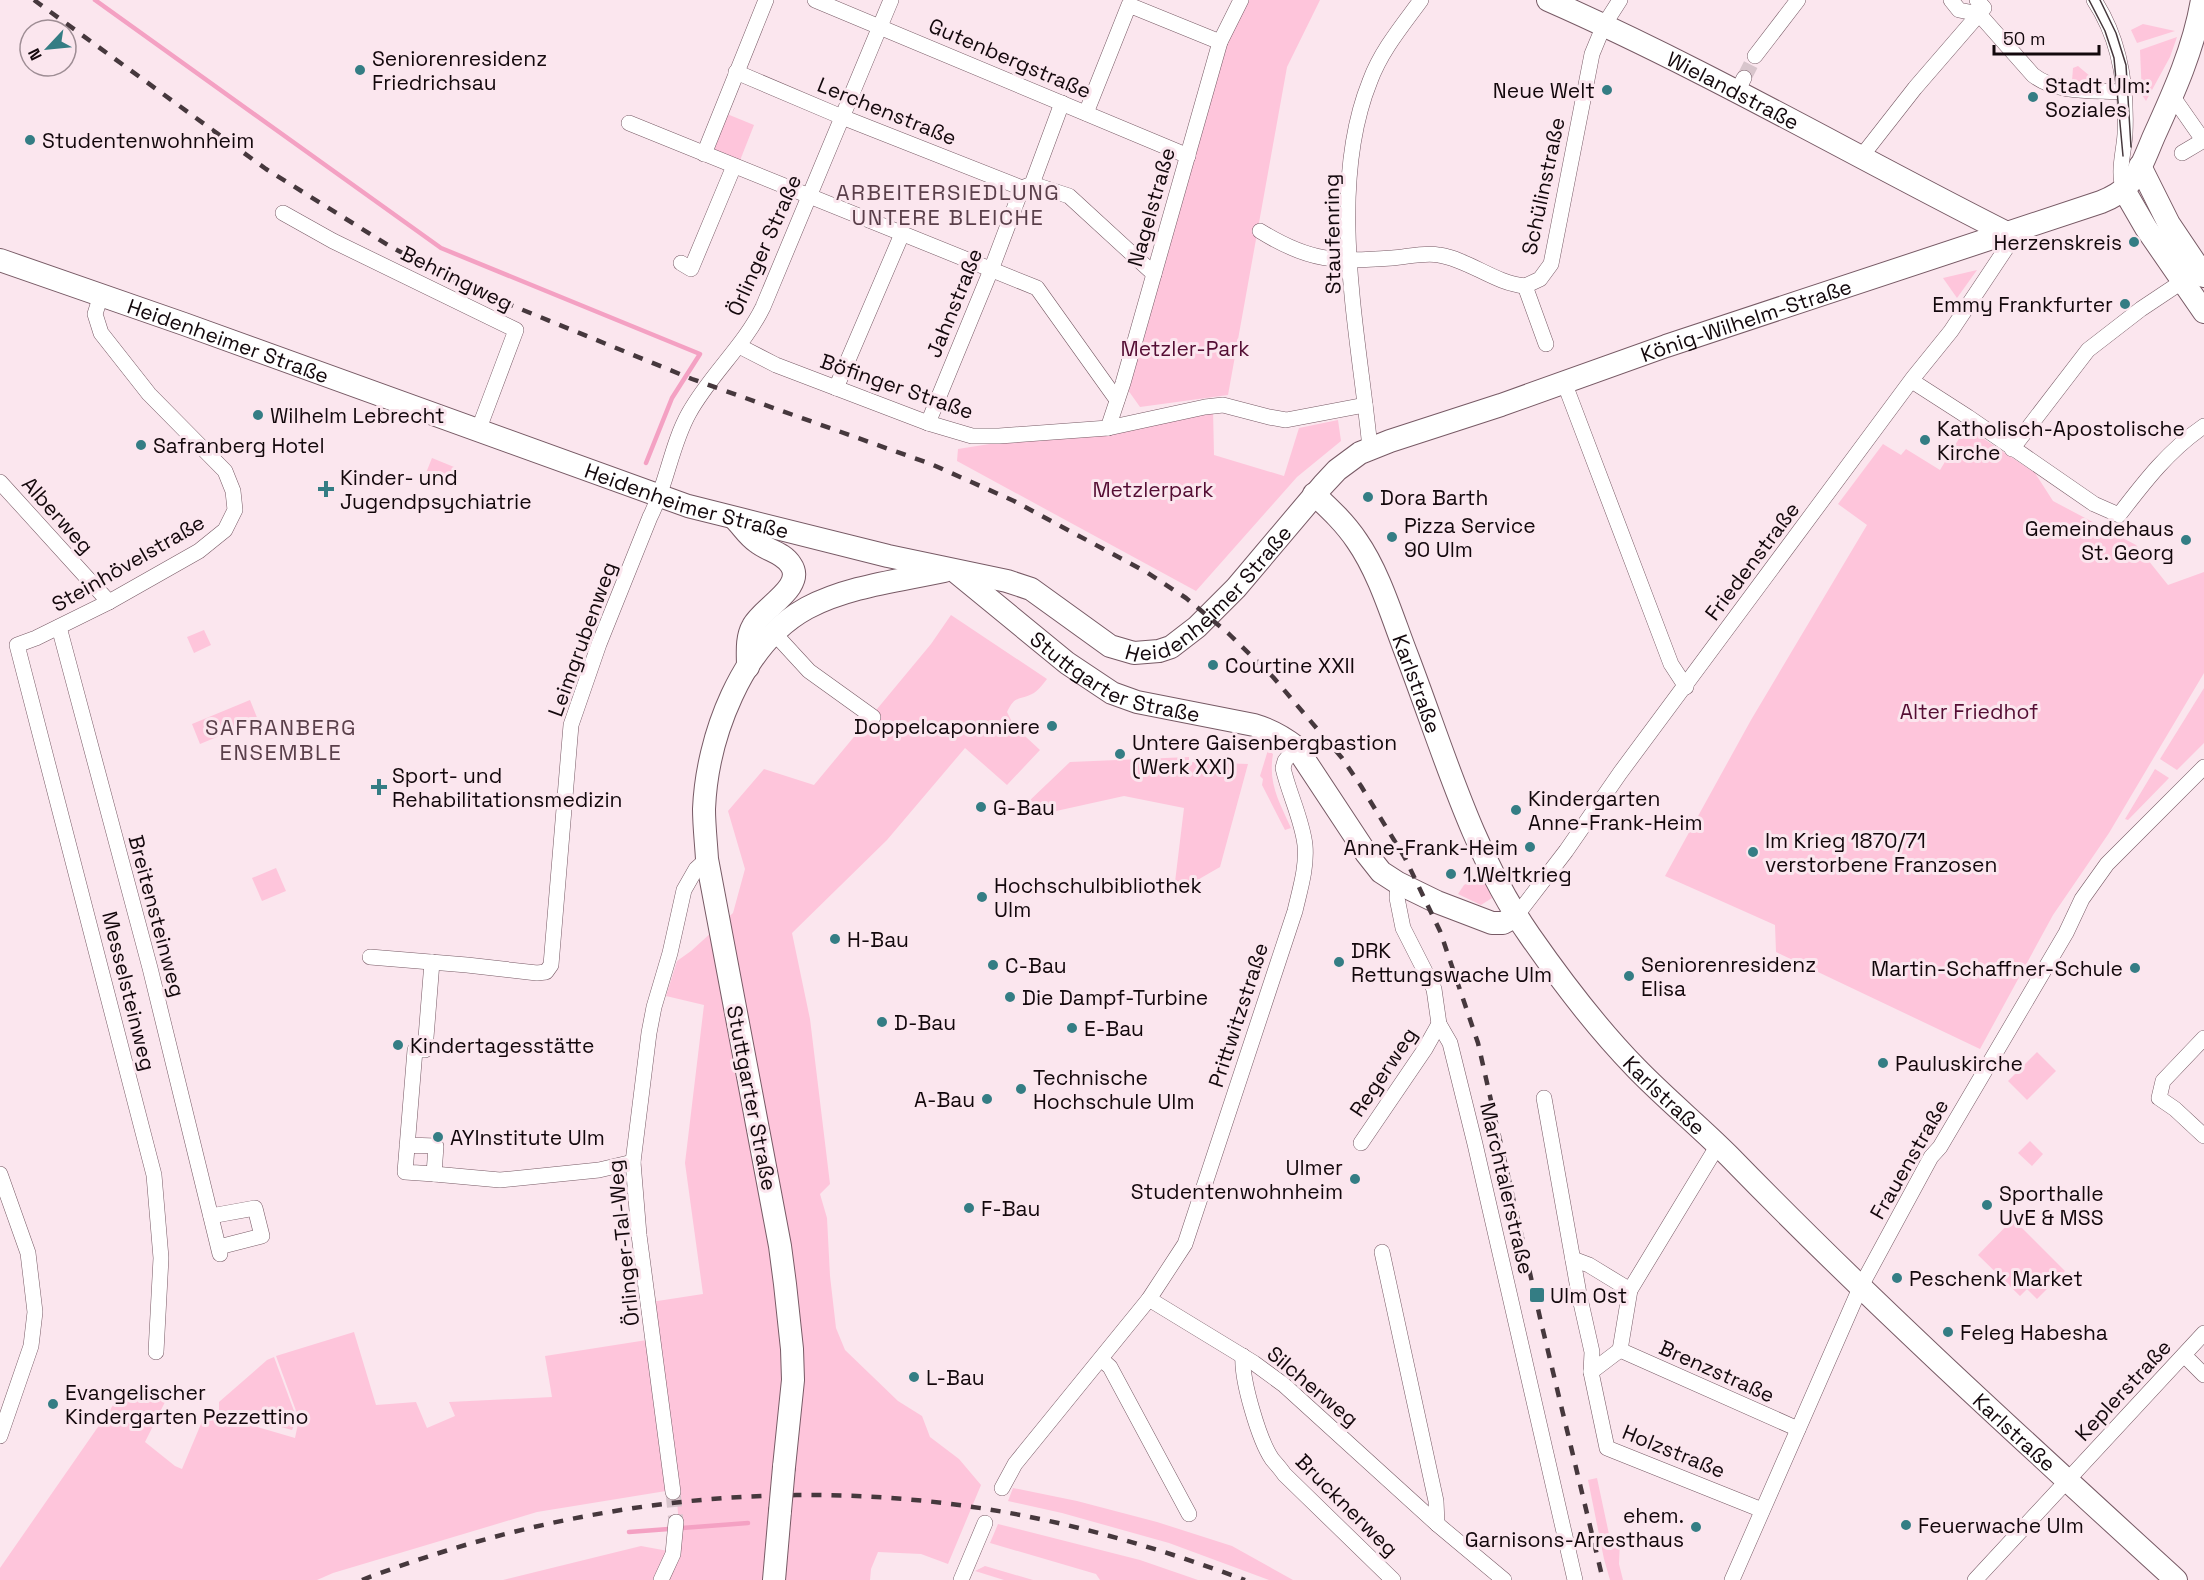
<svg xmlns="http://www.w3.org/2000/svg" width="2204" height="1580" viewBox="0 0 2204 1580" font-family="'Space Grotesk',sans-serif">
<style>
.green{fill:#fec5db}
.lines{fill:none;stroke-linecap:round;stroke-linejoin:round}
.stream{stroke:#f4a1c3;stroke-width:4.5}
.street-tunnel{stroke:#d8c5cc;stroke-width:15;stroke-dasharray:15 8;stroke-linecap:butt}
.street-casing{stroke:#775a65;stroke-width:16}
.secondary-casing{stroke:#775a65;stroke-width:24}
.street{stroke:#fff;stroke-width:15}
.secondary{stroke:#fff;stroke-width:22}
.tram{stroke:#46383d;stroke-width:1.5}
.rail{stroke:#46383d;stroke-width:4.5;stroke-dasharray:10 10;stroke-linecap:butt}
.secondary-bridge-casing{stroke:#775a65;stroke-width:24;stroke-linecap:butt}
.secondary-bridge{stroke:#fff;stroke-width:22}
.poi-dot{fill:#347d84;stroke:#fbe6ee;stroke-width:2}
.labels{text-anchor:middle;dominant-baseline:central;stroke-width:6;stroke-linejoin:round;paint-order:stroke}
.poi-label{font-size:21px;fill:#13080c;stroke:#fbe6ee;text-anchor:start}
.street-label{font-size:21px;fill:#13080c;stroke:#fbe6ee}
.park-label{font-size:21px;fill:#540d33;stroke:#fbe6ee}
.neighbourhood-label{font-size:22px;letter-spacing:1.5px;fill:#5a3f4a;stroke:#fbe6ee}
</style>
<rect width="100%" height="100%" fill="#fbe6ee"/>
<g class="green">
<path d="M 1243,0 L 1320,0 L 1287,67 L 1228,395 L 1140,407 L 1123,383 L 1220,42 Z"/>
<path d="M 2143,24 L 2175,31 L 2137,43 L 2131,30 Z"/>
<path d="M 2177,37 L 2170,57 L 2146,101 L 2142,95 L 2140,50 Z"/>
<path d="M 2078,66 L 2097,82 L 2097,84 L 2072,81 L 2073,68 Z"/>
<path d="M 727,114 L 754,125 L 739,163 L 715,151 L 714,146 Z"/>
<path d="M 1977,270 L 1957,298 L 1943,278 Z"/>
<path d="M 1213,409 L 1214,455 L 1284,476 L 1299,428 L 1338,420 L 1341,441 L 1297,477 L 1196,591 L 957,461 L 958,449 Z"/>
<path d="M 1966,427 L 2035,473 L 2053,501 L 2136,545 L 2168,585 L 2204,572 L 2204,673 L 2109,833 L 2053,915 L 1980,1049 L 1776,952 L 1775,925 L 1665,876 L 1751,720 L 1867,525 L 1838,504 L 1883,444 L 1901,455 L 1906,449 L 1940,470 Z"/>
<path d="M 432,458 L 454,467 L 446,486 L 424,478 Z"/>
<path d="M 951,615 L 1047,679 C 1043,684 1037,692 1032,694 C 1018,701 1015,695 1007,712 L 1014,726 L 1040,750 L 1007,785 L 965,748 L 887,840 L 792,933 L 810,1019 L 830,1184 L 820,1194 L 827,1218 L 830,1276 L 836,1328 L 845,1350 L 898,1401 L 922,1416 L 930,1437 L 959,1459 L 981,1485 L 948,1564 L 921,1554 L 878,1552 L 871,1569 L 870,1580 L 503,1580 L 641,1546 L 679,1553 L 680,1536 L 673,1455 L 651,1302 L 703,1294 L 685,1163 L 704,1005 L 666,996 L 677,961 L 691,951 L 733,913 L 745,869 L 728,811 L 764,769 L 814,785 L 931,644 Z"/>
<path d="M 204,630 L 211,645 L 194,653 L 187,637 Z"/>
<path d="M 2204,688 L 2204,743 L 2177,770 L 2160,759 Z"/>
<path d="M 250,700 L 258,720 L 200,744 L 192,724 Z"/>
<path d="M 1268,750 L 1273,754 C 1268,784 1279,801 1291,828 L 1285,830 L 1262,785 L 1263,779 L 1260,776 Z"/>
<path d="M 1189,757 L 1189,762 L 1248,764 L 1220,867 L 1187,886 L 1175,882 L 1184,808 L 1124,796 L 1038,815 L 1026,804 L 1070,762 Z"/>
<path d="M 2155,769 L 2169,778 L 2128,820 L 2125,819 Z"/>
<path d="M 276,868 L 286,891 L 262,901 L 252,878 Z"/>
<path d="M 1482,876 L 1492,898 L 1481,905 L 1458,894 L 1464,885 Z"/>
<path d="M 2037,1052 L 2056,1071 L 2027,1100 L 2008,1081 Z"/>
<path d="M 2030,1141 L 2043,1154 L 2032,1166 L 2018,1153 Z"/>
<path d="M 2013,1219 L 2065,1271 L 2037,1299 L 2027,1289 L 2020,1296 L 1978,1255 Z"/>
<path d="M 354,1332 L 376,1405 L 416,1402 L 427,1428 L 455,1416 L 449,1402 L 552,1397 L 545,1356 L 647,1340 L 666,1491 L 537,1512 L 333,1573 L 317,1580 L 0,1580 L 0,1568 L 125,1388 L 135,1388 L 166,1400 L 145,1442 L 175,1466 L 182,1469 L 206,1412 L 295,1438 L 299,1419 L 276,1356 Z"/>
<path d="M 274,1357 L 297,1419 L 292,1430 L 219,1410 L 219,1402 L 267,1360 Z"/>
<path d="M 1597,1478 L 1610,1539 L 1620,1540 L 1619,1564 L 1623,1580 L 1610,1580 L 1604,1559 L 1588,1480 Z"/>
<path d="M 1013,1488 L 1077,1501 L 1157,1522 L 1232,1546 L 1293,1580 L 1269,1580 L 1169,1543 L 1062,1513 L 1008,1501 Z"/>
<path d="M 998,1524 L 1140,1560 L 1198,1580 L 1100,1580 L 1096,1574 L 990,1543 Z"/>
<path d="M 985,1566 L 1033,1580 L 1004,1580 L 975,1571 Z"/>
</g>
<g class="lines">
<g class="stream">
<path d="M 95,0 L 441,248 L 700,354 L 672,398 L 646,463"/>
<path d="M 629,1532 L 748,1523"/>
</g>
<g class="street-tunnel">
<path d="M 1744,78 L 1755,56"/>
<path d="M 673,1492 L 676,1522"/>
</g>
<g class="street-casing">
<g id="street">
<path d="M 815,0 L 1188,156"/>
<path d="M 1951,0 L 1959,10 L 1979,14"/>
<path d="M 1977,0 L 1984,8 L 1979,14 L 2033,75 C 2057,94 2094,90 2123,92"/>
<path d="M 2094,0 C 2120,39 2127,88 2125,134 C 2124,152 2117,173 2124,190"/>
<path d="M 1755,56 L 1798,0"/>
<path d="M 736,72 L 842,117 L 1022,188"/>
<path d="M 1737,92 L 1744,78"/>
<path d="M 2173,97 L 2203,140"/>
<path d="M 1086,113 L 1129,5 L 1220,42"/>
<path d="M 629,123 L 1037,288 L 1117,400"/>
<path d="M 2182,153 L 2204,140"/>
<path d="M 704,154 L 766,0"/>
<path d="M 1861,157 L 1915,88 L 1979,14"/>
<path d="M 1032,184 L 1069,196 L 1154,274"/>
<path d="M 283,213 L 333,241 L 516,330 L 478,431"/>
<path d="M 1260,231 C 1310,262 1336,262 1392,258 C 1407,257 1425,252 1439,255 C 1470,260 1494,283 1525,286"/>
<path d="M 681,263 L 691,269 L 734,166"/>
<path d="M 1525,286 L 1540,279 L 1551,264 L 1592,54 L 1604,25 L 1620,0"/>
<path d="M 1525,286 L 1546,344"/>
<path d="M 101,295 L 95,314 L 101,333 L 149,394 L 225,471 L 233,491 L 235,510 L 225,530 L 199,551 L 109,602 L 36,638 L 17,645 L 154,1175 L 161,1258 L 156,1352"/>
<path d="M 739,346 L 776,365 L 928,423 L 972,436 L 999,436 L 1108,428 L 1205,407 L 1223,405 L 1269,417 L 1286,420 L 1365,405"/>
<path d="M 1912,381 L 1968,417 L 2094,504 L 2119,515 C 2145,481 2169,450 2204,426"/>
<path d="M 1564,382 L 1671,664 L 1686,687"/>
<path d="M 836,388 L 902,234"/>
<path d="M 928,423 L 991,270 L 1022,188 L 1032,184 L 1062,103"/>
<path d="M 1108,428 L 1123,383 L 1220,42 L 1241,0"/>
<path d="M 1370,448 C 1359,334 1326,190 1370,81 C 1381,51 1402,26 1421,0"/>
<path d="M 2012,449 L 2088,350 L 2141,309 L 2183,281"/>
<path d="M 0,482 L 109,602"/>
<path d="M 59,627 L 150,968 L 220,1254"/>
<path d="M 774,633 L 809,671 L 873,717"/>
<path d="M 1398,883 L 1397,898 L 1403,928 L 1434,989 L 1439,1024 L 1450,1043 L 1475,1144 L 1575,1580"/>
<path d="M 1516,916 L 1566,851 L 1620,773 L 1913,378 L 1951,331 L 2019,229"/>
<path d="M 370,957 L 467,965 L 537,973 L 546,972 L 551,965 L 571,725 L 599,644 L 650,517 C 667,484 671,445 689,413 C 710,375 744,346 763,307 L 891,0"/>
<path d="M 2204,1038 L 2163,1081 L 2159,1098 L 2175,1109 L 2204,1136"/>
<path d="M 1544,1098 L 1579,1294 L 1592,1352 L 1591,1372"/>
<path d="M 1361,1143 L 1425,1049 L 1439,1024"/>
<path d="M 407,1145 L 436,1146 L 434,1174 L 405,1172 L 415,1050 L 425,1050 L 432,962"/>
<path d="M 0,1174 L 28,1253 L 35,1312 L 31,1346 L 0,1436"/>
<path d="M 434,1174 L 500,1180 L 599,1170 L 633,1162"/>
<path d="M 211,1216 L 255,1208 L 262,1236 L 219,1247"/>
<path d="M 1382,1252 L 1436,1501 L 1437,1524"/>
<path d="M 1573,1259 L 1589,1265 L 1630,1290"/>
<path d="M 1149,1299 L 1254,1363 L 1284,1385 L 1437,1524 L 1504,1580"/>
<path d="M 1620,1350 L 1591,1372 L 1607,1448 L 1762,1510"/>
<path d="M 1620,1350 L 1630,1290 L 1718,1145"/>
<path d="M 1620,1350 L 1798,1429"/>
<path d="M 2184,1355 L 2204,1375"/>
<path d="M 1243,1356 C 1241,1379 1259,1440 1272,1459 C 1276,1464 1281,1469 1284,1474 L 1393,1580"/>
<path d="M 1101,1359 L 1110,1367 L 1189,1514"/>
<path d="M 1002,1488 L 1015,1464 L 1149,1299 L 1185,1244 L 1295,911 C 1300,889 1307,868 1305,845 C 1302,819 1289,794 1283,768 L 1285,761 L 1296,747"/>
<path d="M 673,1492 L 639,1235 L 633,1162 L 649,1033 L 654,1007 L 670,953 L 684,890 L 696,869 L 707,859"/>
<path d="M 661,1580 L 673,1554 L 676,1522"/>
<path d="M 961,1580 L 985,1523"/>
<path d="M 1732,1580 L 1860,1288 L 1931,1157 L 1940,1147 L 2066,933 L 2082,899 L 2107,864 L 2204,767"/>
<path d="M 1975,1580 L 2204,1333"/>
</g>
</g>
<g class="secondary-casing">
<g id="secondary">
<path id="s1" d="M 1548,0 C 1705,69 1854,156 2007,233"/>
<path d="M 2140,166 L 2169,224 L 2204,276"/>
<path d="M 2124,190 L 2146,228 L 2204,312"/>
<path id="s2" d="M 0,260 L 184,324 L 688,506 L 888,556 L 1007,581 L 1031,589 L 1110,646 L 1134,653 L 1159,651 L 1171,647 L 1197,627 L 1236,588 L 1323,485 L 1337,470 L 1360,453 L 1390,441 L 1501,405 L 1666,346 L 2101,202 C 2111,198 2121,193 2128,185 C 2141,171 2147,152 2154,136 C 2174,92 2194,48 2202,0"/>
<path id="s3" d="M 1314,494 C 1330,509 1345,523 1357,541 C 1380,574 1393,620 1408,658 C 1443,750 1473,855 1530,936 C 1562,982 1597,1028 1636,1068 C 1666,1099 1699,1126 1729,1156 C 1872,1303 2024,1441 2176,1580"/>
<path d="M 735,519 C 742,526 748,536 757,542 C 768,551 783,552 791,565 C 806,587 762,608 753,626 C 746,638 748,654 748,667"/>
<path id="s4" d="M 956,572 L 1067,663 L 1112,693 L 1137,702 L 1254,725 C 1271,730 1282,736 1296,747 L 1366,853 L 1381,872 L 1398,883 L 1437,902 L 1492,923 L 1503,923 L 1516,916"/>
<path d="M 784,1467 L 793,1380 L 792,1349 L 785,1284 L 780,1246 L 707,859 C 706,842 704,825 704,809 C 707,738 741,644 807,608 C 849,586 898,581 944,571"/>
<path d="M 774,1580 L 780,1511"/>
</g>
</g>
<use href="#street" class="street"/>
<use href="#secondary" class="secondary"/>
<g class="tram">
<path d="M 2089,0 L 2105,31 L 2114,58 L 2123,156"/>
<path d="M 2100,0 L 2116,33 L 2126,65 L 2131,147"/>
</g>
<g class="rail">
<path d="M 34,0 L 266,169 L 391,247 L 474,290 L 692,379 L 931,464 L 1014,501 L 1148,573 L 1186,598 L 1229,634 L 1273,677 L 1342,758 L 1361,786 L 1405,858 L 1440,931 L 1478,1043 L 1541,1322 L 1603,1580"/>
<path d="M 362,1580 C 577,1497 814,1471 1040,1519 C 1110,1534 1178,1555 1245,1580"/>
</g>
<g class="secondary-bridge-casing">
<path id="secondary-bridge" d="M 780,1511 L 784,1467"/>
</g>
<use href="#secondary-bridge" class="secondary-bridge"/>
</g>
<g class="poi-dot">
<circle cx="360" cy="70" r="6"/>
<circle cx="1607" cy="90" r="6"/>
<circle cx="2033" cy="97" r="6"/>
<circle cx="30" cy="140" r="6"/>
<circle cx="2134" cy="242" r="6"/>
<circle cx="2125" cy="304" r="6"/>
<circle cx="258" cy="415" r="6"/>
<circle cx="1925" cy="440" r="6"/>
<circle cx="141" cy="445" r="6"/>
<path d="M323 480h6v6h6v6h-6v6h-6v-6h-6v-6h6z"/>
<circle cx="1368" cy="497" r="6"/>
<circle cx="1392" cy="537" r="6"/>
<circle cx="2186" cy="540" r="6"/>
<circle cx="1213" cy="665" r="6"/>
<circle cx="1052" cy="726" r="6"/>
<circle cx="1120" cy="754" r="6"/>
<path d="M376 778h6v6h6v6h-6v6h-6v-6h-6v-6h6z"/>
<circle cx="981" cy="807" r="6"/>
<circle cx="1516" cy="810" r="6"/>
<circle cx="1530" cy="847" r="6"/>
<circle cx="1753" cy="852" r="6"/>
<circle cx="1451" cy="874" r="6"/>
<circle cx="982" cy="897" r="6"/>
<circle cx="835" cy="939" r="6"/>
<circle cx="1339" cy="962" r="6"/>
<circle cx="993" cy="965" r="6"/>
<circle cx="2135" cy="968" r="6"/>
<circle cx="1629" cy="976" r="6"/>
<circle cx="1010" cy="997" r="6"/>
<circle cx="882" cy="1022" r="6"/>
<circle cx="1072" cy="1028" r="6"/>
<circle cx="398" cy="1045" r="6"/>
<circle cx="1883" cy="1063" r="6"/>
<circle cx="1021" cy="1089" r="6"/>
<circle cx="987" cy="1099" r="6"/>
<circle cx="438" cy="1137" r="6"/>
<circle cx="1355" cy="1179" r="6"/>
<circle cx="1987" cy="1205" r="6"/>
<circle cx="969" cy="1208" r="6"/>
<circle cx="1897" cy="1278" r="6"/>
<rect x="1529" y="1287" width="16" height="16" rx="3"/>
<circle cx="1948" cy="1332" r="6"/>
<circle cx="914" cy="1377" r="6"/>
<circle cx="53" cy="1404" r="6"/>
<circle cx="1906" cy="1525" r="6"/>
<circle cx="1696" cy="1527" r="6"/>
</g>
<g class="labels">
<g class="poi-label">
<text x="372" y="58">Seniorenresidenz<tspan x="372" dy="24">Friedrichsau</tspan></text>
<text x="2045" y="85">Stadt Ulm:<tspan x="2045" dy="24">Soziales</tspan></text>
<text x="1595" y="90" text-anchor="end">Neue Welt</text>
<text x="42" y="140">Studentenwohnheim</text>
<text x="2122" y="242" text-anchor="end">Herzenskreis</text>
<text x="2113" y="304" text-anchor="end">Emmy Frankfurter</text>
<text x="270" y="415">Wilhelm Lebrecht</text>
<text x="1937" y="428">Katholisch-Apostolische<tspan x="1937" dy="24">Kirche</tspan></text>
<text x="153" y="445">Safranberg Hotel</text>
<text x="340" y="477">Kinder- und<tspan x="340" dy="24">Jugendpsychiatrie</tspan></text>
<text x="1380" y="497">Dora Barth</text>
<text x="1404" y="525">Pizza Service<tspan x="1404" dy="24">90 Ulm</tspan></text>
<text x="2174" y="528" text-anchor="end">Gemeindehaus<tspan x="2174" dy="24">St. Georg</tspan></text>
<text x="1225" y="665">Courtine XXII</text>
<text x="1040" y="726" text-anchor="end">Doppelcaponniere</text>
<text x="1132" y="742">Untere Gaisenbergbastion<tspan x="1132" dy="24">(Werk XXI)</tspan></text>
<text x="392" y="775">Sport- und<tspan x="392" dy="24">Rehabilitationsmedizin</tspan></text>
<text x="1528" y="798">Kindergarten<tspan x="1528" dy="24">Anne-Frank-Heim</tspan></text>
<text x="993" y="807">G-Bau</text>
<text x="1765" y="840">Im Krieg 1870/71<tspan x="1765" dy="24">verstorbene Franzosen</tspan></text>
<text x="1518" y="847" text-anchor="end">Anne-Frank-Heim</text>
<text x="1463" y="874">1.Weltkrieg</text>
<text x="994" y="885">Hochschulbibliothek<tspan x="994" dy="24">Ulm</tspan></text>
<text x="847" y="939">H-Bau</text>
<text x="1351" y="950">DRK<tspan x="1351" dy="24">Rettungswache Ulm</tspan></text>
<text x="1641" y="964">Seniorenresidenz<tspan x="1641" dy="24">Elisa</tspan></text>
<text x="1005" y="965">C-Bau</text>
<text x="2123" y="968" text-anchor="end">Martin-Schaffner-Schule</text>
<text x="1022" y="997">Die Dampf-Turbine</text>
<text x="894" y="1022">D-Bau</text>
<text x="1084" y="1028">E-Bau</text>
<text x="410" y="1045">Kindertagesstätte</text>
<text x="1895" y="1063">Pauluskirche</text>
<text x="1033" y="1077">Technische<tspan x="1033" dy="24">Hochschule Ulm</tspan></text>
<text x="975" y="1099" text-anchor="end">A-Bau</text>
<text x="450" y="1137">AYInstitute Ulm</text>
<text x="1343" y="1167" text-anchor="end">Ulmer<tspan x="1343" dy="24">Studentenwohnheim</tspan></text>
<text x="1999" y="1193">Sporthalle<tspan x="1999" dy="24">UvE &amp; MSS</tspan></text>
<text x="981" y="1208">F-Bau</text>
<text x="1909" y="1278">Peschenk Market</text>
<text x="1550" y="1295">Ulm Ost</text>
<text x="1960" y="1332">Feleg Habesha</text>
<text x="926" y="1377">L-Bau</text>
<text x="65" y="1392">Evangelischer<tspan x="65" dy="24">Kindergarten Pezzettino</tspan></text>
<text x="1684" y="1515" text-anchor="end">ehem.<tspan x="1684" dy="24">Garnisons-Arresthaus</tspan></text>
<text x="1918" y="1525">Feuerwache Ulm</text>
</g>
<g class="street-label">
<text transform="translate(1010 58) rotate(23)">Gutenbergstraße</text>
<text stroke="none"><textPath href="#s1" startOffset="206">Wielandstraße</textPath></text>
<text transform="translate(887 111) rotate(22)">Lerchenstraße</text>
<text transform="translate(1543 186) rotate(-78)">Schülinstraße</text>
<text transform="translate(1151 207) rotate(-74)">Nagelstraße</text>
<text transform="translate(1332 234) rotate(-91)">Staufenring</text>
<text transform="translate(764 245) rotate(-66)">Örlinger Straße</text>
<text transform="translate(457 278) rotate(26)">Behringweg</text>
<text transform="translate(954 303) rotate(-68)">Jahnstraße</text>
<text stroke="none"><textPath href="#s2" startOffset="1924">König-Wilhelm-Straße</textPath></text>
<text stroke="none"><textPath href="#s2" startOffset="242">Heidenheimer Straße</textPath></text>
<text transform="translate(897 386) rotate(19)">Böfinger Straße</text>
<text stroke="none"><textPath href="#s2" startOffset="728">Heidenheimer Straße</textPath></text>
<text transform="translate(58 515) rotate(48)">Alberweg</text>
<text transform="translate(1752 561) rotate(-53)">Friedenstraße</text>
<text transform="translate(128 563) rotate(-30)">Steinhövelstraße</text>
<text stroke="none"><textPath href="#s2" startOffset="1304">Heidenheimer Straße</textPath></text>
<text transform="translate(582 639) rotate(-70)">Leimgrubenweg</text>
<text stroke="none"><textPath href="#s4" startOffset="194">Stuttgarter Straße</textPath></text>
<text stroke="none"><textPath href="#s3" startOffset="219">Karlstraße</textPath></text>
<text transform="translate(157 916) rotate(75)">Breitensteinweg</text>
<text transform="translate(129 991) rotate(76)">Messelsteinweg</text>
<text transform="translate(1238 1015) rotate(-72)">Prittwitzstraße</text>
<text transform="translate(1383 1072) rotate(-56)">Regerweg</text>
<text stroke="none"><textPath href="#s3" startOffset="705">Karlstraße</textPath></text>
<text transform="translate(752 1098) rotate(79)">Stuttgarter Straße</text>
<text transform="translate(1909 1159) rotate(-60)">Frauenstraße</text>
<text transform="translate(1507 1188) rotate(77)">Marchtalerstraße</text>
<text transform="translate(623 1243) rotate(-96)">Örlinger-Tal-Weg</text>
<text transform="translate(1717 1371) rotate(24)">Brenzstraße</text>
<text transform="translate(1313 1386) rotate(40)">Silcherweg</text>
<text transform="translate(2123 1390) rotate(-47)">Keplerstraße</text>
<text stroke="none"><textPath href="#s3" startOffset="1191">Karlstraße</textPath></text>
<text transform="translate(1674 1451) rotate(22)">Holzstraße</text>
<text transform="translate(1347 1505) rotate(45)">Brucknerweg</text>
</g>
<g class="park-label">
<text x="1185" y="348">Metzler-Park</text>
<text x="1153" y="489">Metzlerpark</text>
<text x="1969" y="711">Alter Friedhof</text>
</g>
<g class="neighbourhood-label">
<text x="948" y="192">ARBEITERSIEDLUNG<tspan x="948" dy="25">UNTERE BLEICHE</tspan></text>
<text x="281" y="727">SAFRANBERG<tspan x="281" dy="25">ENSEMBLE</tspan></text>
</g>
</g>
<g transform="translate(48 48) rotate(244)"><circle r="28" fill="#fbe6ee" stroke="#9e8d94" stroke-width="1.5"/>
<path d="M0-4.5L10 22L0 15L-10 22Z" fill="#347d84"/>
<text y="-9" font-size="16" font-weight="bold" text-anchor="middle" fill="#13080c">N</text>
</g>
<path d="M1994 45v9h105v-9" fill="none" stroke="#13080c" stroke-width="3"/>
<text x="2003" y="45" font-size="18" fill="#13080c" stroke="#fbe6ee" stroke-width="4.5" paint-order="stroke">50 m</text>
</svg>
